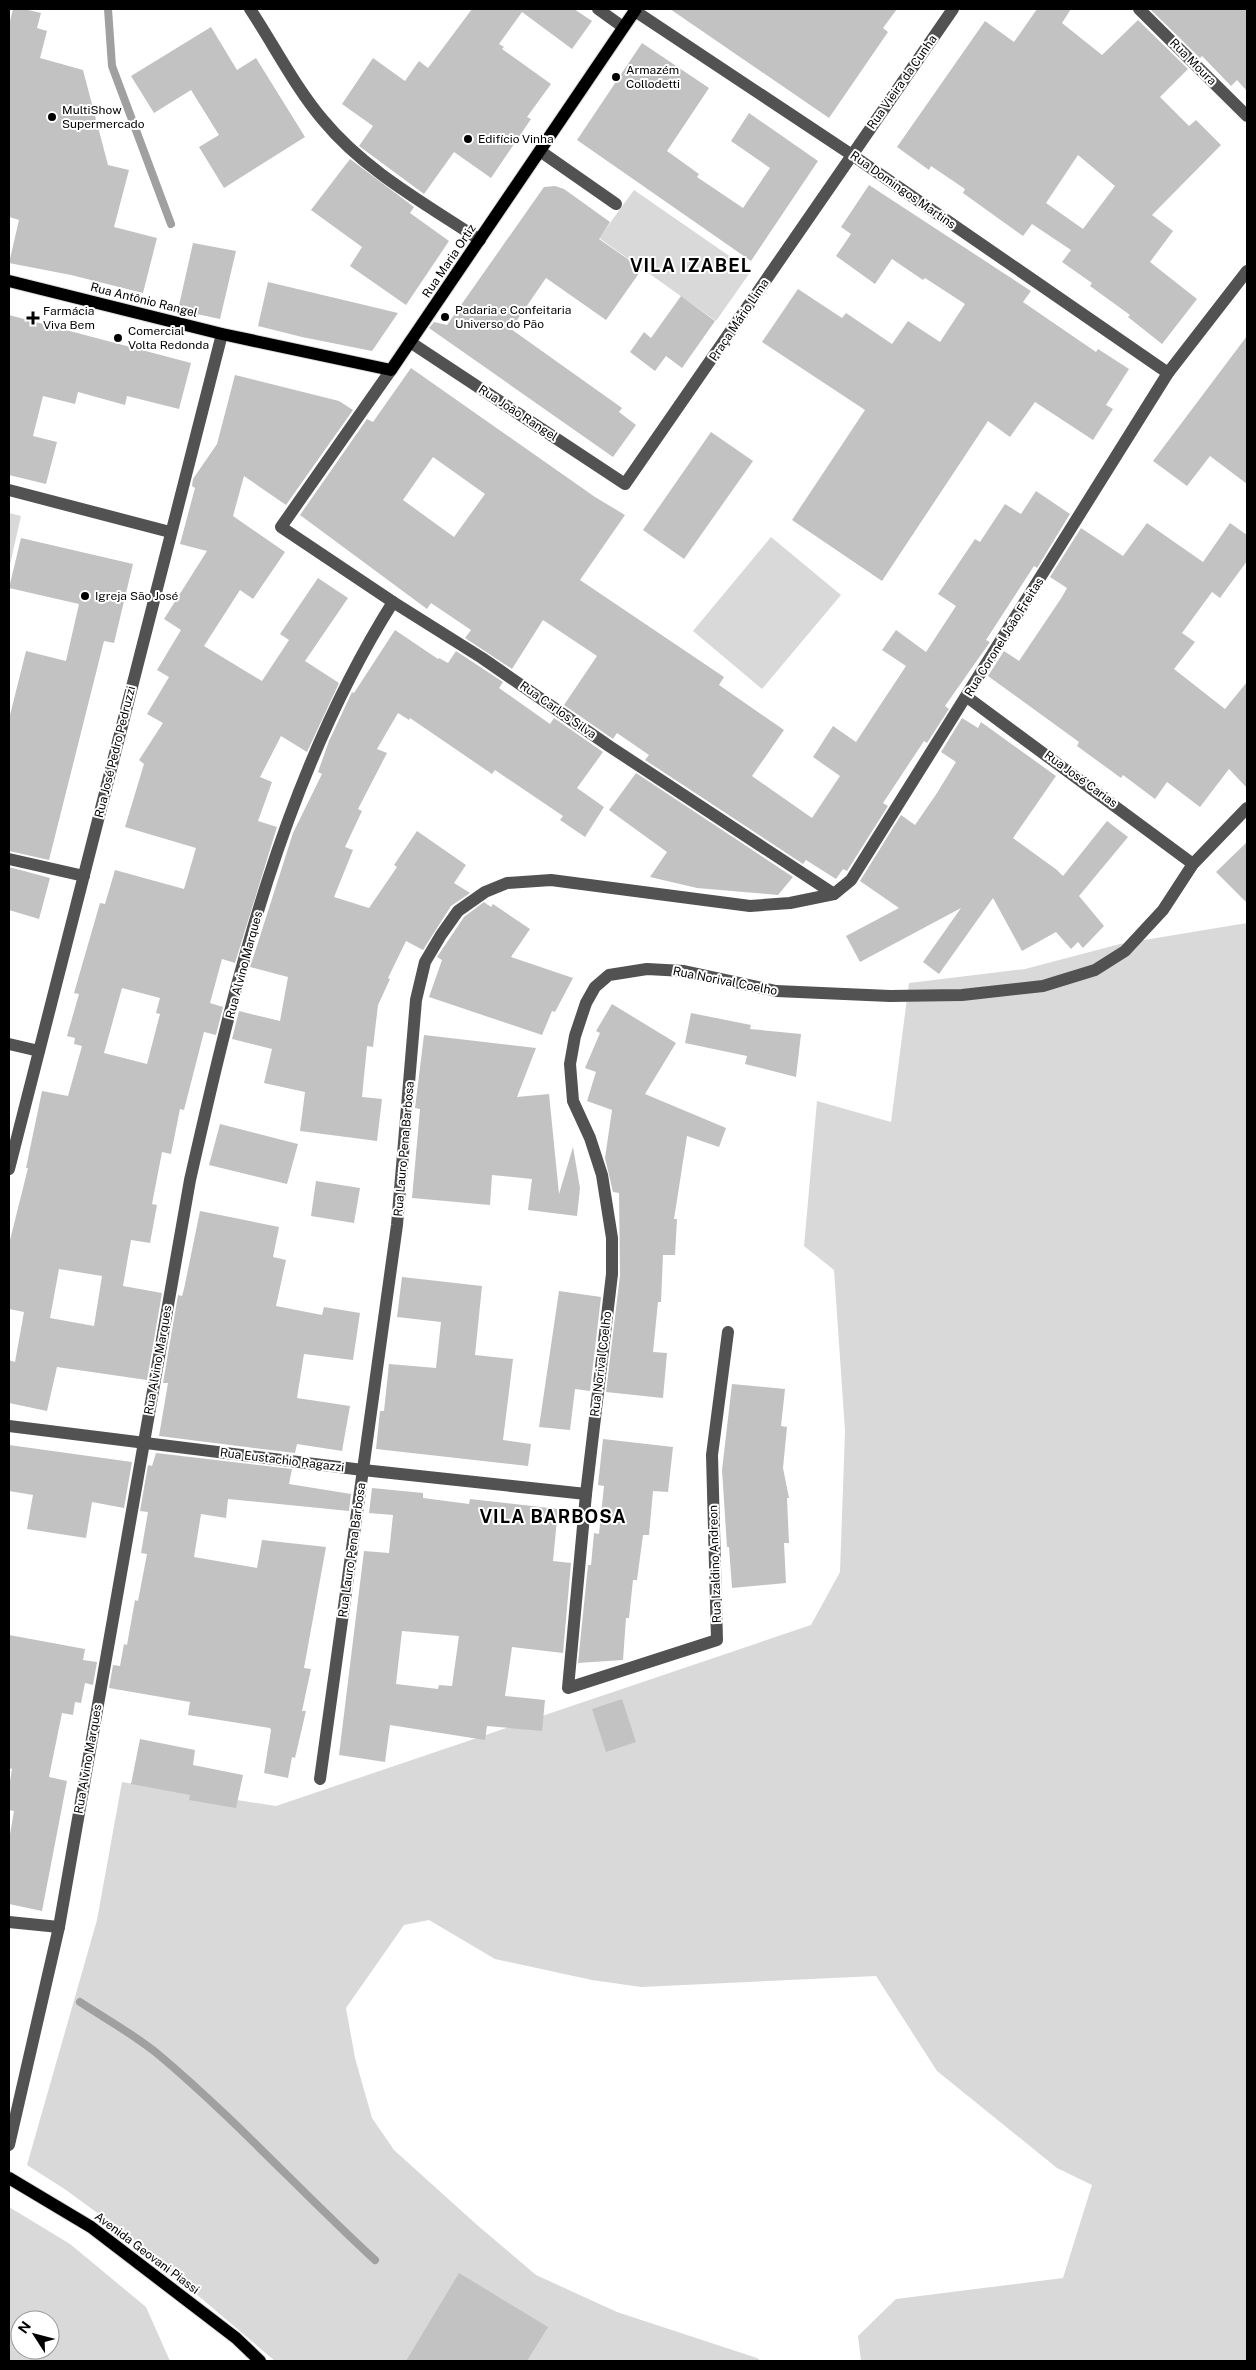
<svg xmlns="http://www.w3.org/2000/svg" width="1256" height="2370" viewBox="0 0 1256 2370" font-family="'Public Sans',sans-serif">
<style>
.green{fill:#d9d9d9;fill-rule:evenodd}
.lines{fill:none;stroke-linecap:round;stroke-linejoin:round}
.stream{stroke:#a0a0a0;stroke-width:8}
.building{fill:#c2c2c2;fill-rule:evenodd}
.major-casing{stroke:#dbdbdb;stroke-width:14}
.minor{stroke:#525252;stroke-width:12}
.major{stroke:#000;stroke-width:12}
.poi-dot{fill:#000;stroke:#fff;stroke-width:2}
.labels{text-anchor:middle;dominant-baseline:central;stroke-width:4;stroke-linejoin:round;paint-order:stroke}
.street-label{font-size:12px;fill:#000;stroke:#fff}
.poi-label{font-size:12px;fill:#000;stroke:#fff;text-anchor:start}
.district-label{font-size:18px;font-weight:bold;letter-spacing:1px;fill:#000;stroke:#fff}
</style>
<rect width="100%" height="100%" fill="#fff"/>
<g class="green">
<path d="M 634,190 L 751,271 L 716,321 L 599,238 Z"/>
<path d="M 9,513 L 21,516 L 9,569 Z"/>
<path d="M 771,537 L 841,595 L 762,689 L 693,631 Z"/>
<path d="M 1247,923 L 1247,2361 L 861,2361 L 858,2336 L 896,2299 L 1063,2278 L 1092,2185 L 1057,2168 L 937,2071 L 876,1976 L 641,1987 L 592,1980 L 495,1959 L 429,1920 L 404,1925 L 346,2008 L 355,2058 L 372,2118 L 394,2150 L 476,2224 L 536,2275 L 617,2312 L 757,2358 L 761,2361 L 275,2361 L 122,2231 L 66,2190 L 27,2165 L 97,1920 L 122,1782 L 276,1806 L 811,1625 L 840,1572 L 845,1431 L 834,1270 L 804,1246 L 817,1101 L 891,1122 L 909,983 L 1025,969 L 1120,944 Z"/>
<path d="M 9,2207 L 70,2244 L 146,2307 L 170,2361 L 9,2361 ZM 20,2320 L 50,2320 L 50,2350 L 20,2350 Z"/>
</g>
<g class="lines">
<g class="stream">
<path d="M 108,9 L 112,66 L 171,224"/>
<path d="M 80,2002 C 106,2019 135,2035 159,2055 C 235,2119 302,2193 375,2260"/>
</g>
</g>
<g class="building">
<path d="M 13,9 L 24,9 L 41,13 L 37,28 L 47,31 L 40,58 L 83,70 L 108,165 L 129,170 L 114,227 L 157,238 L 143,293 L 71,275 L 9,263 L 19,220 L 9,217 L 9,25 Z"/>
<path d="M 472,9 L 574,9 L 592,21 L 572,49 L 522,12 L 499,44 L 504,47 L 502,49 L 551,84 L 527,117 L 531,119 L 491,178 L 454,152 L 424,194 L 359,146 L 373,126 L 342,104 L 373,58 L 405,81 L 419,61 L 428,68 Z"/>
<path d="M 670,9 L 897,9 L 883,28 L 888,32 L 829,118 Z"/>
<path d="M 1037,9 L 1071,9 L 1062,23 L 1102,55 L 1138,20 L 1188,69 L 1160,97 L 1189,126 L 1196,120 L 1221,145 L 1152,215 L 1173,231 L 1150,262 L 1197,299 L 1162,344 L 1128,317 L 1130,315 L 1090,286 L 1092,283 L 1062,262 L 1071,250 L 1032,224 L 1023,236 L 963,193 L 965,189 L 931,166 L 929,170 L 897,147 L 985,21 L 1014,42 ZM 1078,155 L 1115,186 L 1083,229 L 1046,203 Z"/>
<path d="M 1150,9 L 1247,9 L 1247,91 L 1237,80 L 1231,86 L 1205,59 L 1202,56 L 1200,58 Z"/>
<path d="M 211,27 L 237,70 L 256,58 L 305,137 L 224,188 L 199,147 L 219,135 L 191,90 L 154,113 L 131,76 Z"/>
<path d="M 642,43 L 709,88 L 667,151 L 699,174 L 697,177 L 743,208 L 770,168 L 731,141 L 749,113 L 818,161 L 751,261 L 577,140 Z"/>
<path d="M 350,159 L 414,207 L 410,213 L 449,241 L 406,305 L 350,266 L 362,247 L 311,210 Z"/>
<path d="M 869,185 L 1031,291 L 1023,302 L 1096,352 L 1098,349 L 1129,369 L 1106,405 L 1113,409 L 1093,440 L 1035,402 L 1010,437 L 988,421 L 882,581 L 792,520 L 865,410 L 762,342 L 798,289 L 842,318 L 846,313 L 892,344 L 908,321 L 940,342 L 965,304 L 925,278 L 923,280 L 892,259 L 875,284 L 836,256 L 851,234 L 841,227 Z"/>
<path d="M 555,186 L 564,189 L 610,222 L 599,239 L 642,269 L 606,320 L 546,278 L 511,329 L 622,408 L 619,412 L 636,425 L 613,457 L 429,328 L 434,322 L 447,325 L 544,187 Z"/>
<path d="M 193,243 L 236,251 L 220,319 L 178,310 Z"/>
<path d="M 268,282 L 398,313 L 372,351 L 302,337 L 258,326 Z"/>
<path d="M 681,296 L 715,321 L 682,368 L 666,356 L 655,371 L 630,352 L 644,332 L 651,338 Z"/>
<path d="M 9,315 L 191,363 L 179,409 L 127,396 L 125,405 L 78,392 L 75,404 L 43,396 L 33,436 L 57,442 L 46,484 L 9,475 Z"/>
<path d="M 1247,336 L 1247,484 L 1210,456 L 1187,486 L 1153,461 Z"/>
<path d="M 411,368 L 595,497 L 625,515 L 580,580 L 724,677 L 719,685 L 784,730 L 752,776 L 812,818 L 840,776 L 813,757 L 833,726 L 856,742 L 873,716 L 906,666 L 882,650 L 896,630 L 926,652 L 956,606 L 938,594 L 975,539 L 980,542 L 1005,504 L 1021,514 L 1036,491 L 1070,514 L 1037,568 L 1034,566 L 986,640 L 990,642 L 945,706 L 949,709 L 927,743 L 924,741 L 883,803 L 888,806 L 847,871 L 843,869 L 836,879 L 806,860 L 803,864 L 645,760 L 649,755 L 617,733 L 613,739 L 564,705 L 597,656 L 543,620 L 512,669 L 465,638 L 471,630 L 431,603 L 427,609 L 300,515 L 367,419 L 373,422 ZM 433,457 L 485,494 L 454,537 L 403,500 Z"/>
<path d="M 235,375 L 339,401 L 353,410 L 286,505 L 244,476 L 233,516 L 285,552 L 253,599 L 240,590 L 204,646 L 262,681 L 289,640 L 280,634 L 318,578 L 348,598 L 305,661 L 339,683 L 307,752 L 281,736 L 260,777 L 272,782 L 258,821 L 277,827 L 235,963 L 222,959 L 210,1003 L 223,1007 L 216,1035 L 204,1032 L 184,1110 L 180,1109 L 171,1154 L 162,1152 L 152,1204 L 157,1205 L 150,1243 L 131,1240 L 123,1286 L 162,1293 L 147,1380 L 57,1367 L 47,1411 L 9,1403 L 9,1360 L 15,1362 L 24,1312 L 9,1309 L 9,1244 L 28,1168 L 26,1168 L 42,1091 L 68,1096 L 82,1046 L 74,1044 L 75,1038 L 67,1036 L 79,994 L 74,993 L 100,903 L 105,904 L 115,870 L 184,889 L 196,848 L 125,827 L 144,764 L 139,760 L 163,723 L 147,714 L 169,677 L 157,670 L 181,630 L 164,619 L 207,551 L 180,544 L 195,488 L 192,486 L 193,479 L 217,444 ZM 122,988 L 160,998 L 156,1013 L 160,1014 L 147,1064 L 104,1053 ZM 59,1269 L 102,1276 L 94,1326 L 50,1318 Z"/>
<path d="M 711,432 L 753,461 L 684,559 L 643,530 Z"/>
<path d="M 1147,523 L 1203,562 L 1230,523 L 1247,535 L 1247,561 L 1220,598 L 1212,592 L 1182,633 L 1195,642 L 1174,669 L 1225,709 L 1247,682 L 1247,788 L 1229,769 L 1200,807 L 1167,782 L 1155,799 L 1123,775 L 1121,778 L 1077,746 L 1079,742 L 988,676 L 1004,651 L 1019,661 L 1062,597 L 1067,588 L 1050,577 L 1081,528 L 1123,556 Z"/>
<path d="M 21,538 L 133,564 L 114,643 L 104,641 L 49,860 L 9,851 L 9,719 L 26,651 L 66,661 L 79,604 L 9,588 Z"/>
<path d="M 395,630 L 438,659 L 439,658 L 448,663 L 456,651 L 503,682 L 499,688 L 550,724 L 554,718 L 603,752 L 577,788 L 604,807 L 585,837 L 560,820 L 563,816 L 495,770 L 492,774 L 410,718 L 409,720 L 398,713 L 377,749 L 387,753 L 358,809 L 362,811 L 345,847 L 353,850 L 334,897 L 369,908 L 397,867 L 394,865 L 417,831 L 466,865 L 454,883 L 470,893 L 451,906 L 423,950 L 406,941 L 388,978 L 390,979 L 378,1005 L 373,1047 L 367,1046 L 362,1097 L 382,1099 L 377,1141 L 300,1131 L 305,1092 L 264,1083 L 272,1049 L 232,1039 L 239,1011 L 280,1021 L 288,977 L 250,967 L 253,958 L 293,833 L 322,774 L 318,772 L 329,741 L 352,692 L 354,693 Z"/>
<path d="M 962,718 L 978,728 L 981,722 L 1056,776 L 1013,838 L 1057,870 L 1063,876 L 1107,821 L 1128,837 L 1079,896 L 1104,926 L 1083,948 L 1078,942 L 1071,949 L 1056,932 L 1022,951 L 993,898 L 939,974 L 923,962 L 961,908 L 860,962 L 846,936 L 899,908 L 860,881 L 901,815 L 915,825 L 937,793 L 956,762 L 941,752 Z"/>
<path d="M 636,773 L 793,877 L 778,895 L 697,888 L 650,877 L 667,852 L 609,810 Z"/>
<path d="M 1247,842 L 1247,903 L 1216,872 Z"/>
<path d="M 9,867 L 50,878 L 39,919 L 9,910 Z"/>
<path d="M 484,902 L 491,907 L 493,904 L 530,929 L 511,957 L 573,978 L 555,1012 L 552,1011 L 542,1035 L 429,997 L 442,960 L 437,957 L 464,917 Z"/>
<path d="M 612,1004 L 676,1043 L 645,1094 L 726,1128 L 719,1147 L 687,1136 L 674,1219 L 677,1219 L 675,1255 L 663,1255 L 661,1302 L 658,1302 L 653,1352 L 667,1353 L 663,1398 L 606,1392 L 620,1275 L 619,1193 L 613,1192 L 605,1158 L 612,1110 L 587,1101 L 596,1072 L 585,1068 L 600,1033 L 596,1031 Z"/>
<path d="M 691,1013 L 751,1025 L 750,1029 L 801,1034 L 796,1077 L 745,1064 L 747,1056 L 685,1043 Z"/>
<path d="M 424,1035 L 536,1048 L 517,1097 L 549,1094 L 559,1194 L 573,1147 L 580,1188 L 577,1216 L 528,1210 L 532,1179 L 492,1175 L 490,1205 L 412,1198 L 420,1109 L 415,1108 Z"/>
<path d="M 220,1124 L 298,1144 L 287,1184 L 209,1165 Z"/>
<path d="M 316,1181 L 360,1188 L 354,1223 L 311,1216 Z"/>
<path d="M 200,1211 L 279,1227 L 273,1257 L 286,1260 L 276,1306 L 322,1315 L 324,1307 L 360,1313 L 353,1360 L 304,1354 L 297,1398 L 350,1406 L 342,1451 L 297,1444 L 295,1453 L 159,1436 L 168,1383 L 163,1383 L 178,1295 L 182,1296 L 184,1289 Z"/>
<path d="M 402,1277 L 482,1286 L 475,1355 L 513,1359 L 503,1440 L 531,1444 L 528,1466 L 376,1449 L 380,1411 L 384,1411 L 389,1364 L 436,1368 L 441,1322 L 397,1317 Z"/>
<path d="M 559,1291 L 601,1297 L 590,1391 L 575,1389 L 570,1430 L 539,1427 Z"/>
<path d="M 732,1384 L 785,1389 L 781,1426 L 787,1427 L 783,1468 L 789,1498 L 787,1498 L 789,1543 L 784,1543 L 786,1583 L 732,1588 L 729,1547 L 727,1547 L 722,1470 Z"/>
<path d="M 603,1439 L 673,1447 L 668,1492 L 653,1491 L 649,1535 L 643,1535 L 637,1580 L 633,1580 L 629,1618 L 626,1618 L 623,1660 L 578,1663 L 588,1565 L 591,1565 L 594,1533 L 599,1534 L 604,1486 L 598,1485 Z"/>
<path d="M 9,1445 L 132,1462 L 124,1508 L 92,1502 L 86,1538 L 27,1529 L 33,1495 L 9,1491 Z"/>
<path d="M 156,1453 L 292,1469 L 289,1484 L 351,1494 L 349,1511 L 228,1499 L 226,1518 L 201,1514 L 194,1557 L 257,1568 L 262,1540 L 326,1547 L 304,1668 L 311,1669 L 302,1711 L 306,1711 L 295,1758 L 292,1757 L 288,1778 L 264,1773 L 271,1730 L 270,1728 L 188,1715 L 190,1702 L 109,1688 L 113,1665 L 120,1666 L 124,1644 L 127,1645 L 135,1600 L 138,1601 L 147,1554 L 141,1553 L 148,1512 L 140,1511 L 148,1465 L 152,1466 Z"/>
<path d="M 372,1488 L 423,1493 L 423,1498 L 469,1504 L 470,1499 L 558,1509 L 553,1561 L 571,1563 L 563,1653 L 512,1647 L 505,1696 L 545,1700 L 542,1731 L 487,1726 L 485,1740 L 390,1725 L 385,1762 L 339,1755 L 364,1551 L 389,1553 L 393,1515 L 369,1513 ZM 402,1631 L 459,1636 L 452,1686 L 439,1685 L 438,1689 L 396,1684 Z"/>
<path d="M 9,1635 L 85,1649 L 83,1660 L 97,1662 L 93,1685 L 85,1683 L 81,1703 L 75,1702 L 73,1715 L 62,1713 L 49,1777 L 67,1781 L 42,1911 L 9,1904 L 9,1840 L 14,1811 L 9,1810 L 9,1787 L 12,1769 L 9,1768 Z"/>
<path d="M 622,1699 L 636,1742 L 606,1752 L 592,1709 Z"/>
<path d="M 140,1739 L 195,1750 L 193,1765 L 243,1775 L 236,1808 L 189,1800 L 190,1795 L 131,1784 Z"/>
<path d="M 459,2273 L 548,2327 L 527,2361 L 406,2361 Z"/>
</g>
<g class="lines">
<g class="major-casing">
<g id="major">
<path d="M 9,281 L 222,334 L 391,370 L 636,9"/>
<path d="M 9,2178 L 91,2227 L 236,2338 L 260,2361"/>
</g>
</g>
<g class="minor">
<path d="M 250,9 C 274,45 295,87 323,120 C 365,171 426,204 480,240"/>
<path d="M 598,9 L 623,27"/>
<path d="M 1139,9 L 1247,116"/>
<path d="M 635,11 L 852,155 L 1168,373"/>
<path d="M 540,151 L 616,204"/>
<path d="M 410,342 L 625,484 L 953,9"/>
<path d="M 391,370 L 281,527 L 393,602 L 482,658 L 609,746 L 834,894"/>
<path d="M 9,490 L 170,532"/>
<path d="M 967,697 L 1193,864"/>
<path d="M 9,859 L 84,876"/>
<path d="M 9,1044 L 39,1051"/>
<path d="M 9,1169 L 222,334"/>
<path d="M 728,1332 L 712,1455 L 717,1640 L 568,1688 L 586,1494 L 612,1274 L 612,1238 L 602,1175 L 590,1138 L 573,1101 L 570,1064 L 575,1036 L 586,1003 L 595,987 L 609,975 L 647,969 L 684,971 L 776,991 L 890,996 L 962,995 L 1043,986 L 1095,970 L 1125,951 L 1163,910 L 1193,864 L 1247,808"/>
<path d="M 9,1426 L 363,1470 L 586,1494"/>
<path d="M 320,1779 L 397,1225 L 416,1000 L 425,962 L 441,935 L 458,911 L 485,892 L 507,883 L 551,880 L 750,906 L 790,903 L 834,894 L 851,880 L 1168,373 L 1247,271"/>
<path d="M 9,1922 L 59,1927"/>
<path d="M 9,2145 L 59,1927 L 190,1180 C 235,981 283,777 393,602"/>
</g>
<use href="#major" class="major"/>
</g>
<g class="poi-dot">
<circle cx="616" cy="77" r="5"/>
<circle cx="52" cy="117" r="5"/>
<circle cx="468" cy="139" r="5"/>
<circle cx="445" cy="317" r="5"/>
<path d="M30.5 310.5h5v5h5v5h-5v5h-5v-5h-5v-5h5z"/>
<circle cx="118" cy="338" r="5"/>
<circle cx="85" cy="596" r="5"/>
</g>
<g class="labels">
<g class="street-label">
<text transform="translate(1193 62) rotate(45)">Rua Moura</text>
<text transform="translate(902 82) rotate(-55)">Rua Vieira da Cunha</text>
<text transform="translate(903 190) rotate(35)">Rua Domingos Martins</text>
<text transform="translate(449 261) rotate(-56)">Rua Maria Ortiz</text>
<text transform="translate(144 300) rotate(14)">Rua Antônio Rangel</text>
<text transform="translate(739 320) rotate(-56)">Praça Mário Lima</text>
<text transform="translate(518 413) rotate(33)">Rua João Rangel</text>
<text transform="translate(1004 637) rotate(-58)">Rua Coronel João Freitas</text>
<text transform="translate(558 710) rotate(35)">Rua Carlos Silva</text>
<text transform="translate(115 752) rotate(-76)">Rua José Pedro Pedruzzi</text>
<text transform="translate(1081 779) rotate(36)">Rua José Carias</text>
<text transform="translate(244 965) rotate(-75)">Rua Alvino Marques</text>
<text transform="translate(725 981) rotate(11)">Rua Norival Coelho</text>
<text transform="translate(404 1149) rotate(-85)">Rua Lauro Pena Barbosa</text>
<text transform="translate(158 1360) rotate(-80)">Rua Alvino Marques</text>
<text transform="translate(601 1364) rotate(-83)">Rua Norival Coelho</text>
<text transform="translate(282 1460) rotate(7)">Rua Eustachio Ragazzi</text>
<text transform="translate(352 1550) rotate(-82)">Rua Lauro Pena Barbosa</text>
<text transform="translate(715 1564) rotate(-92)">Rua Izaldino Andreon</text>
<text transform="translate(88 1759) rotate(-80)">Rua Alvino Marques</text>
<text transform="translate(147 2253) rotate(37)">Avenida Geovani Piassi</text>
</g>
<g class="poi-label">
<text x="626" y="70">Armazém<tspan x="626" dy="14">Collodetti</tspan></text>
<text x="62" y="110">MultiShow<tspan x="62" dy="14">Supermercado</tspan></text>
<text x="478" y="139">Edifício Vinha</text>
<text x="455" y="310">Padaria e Confeitaria<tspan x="455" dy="14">Universo do Pão</tspan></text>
<text x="43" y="311">Farmácia<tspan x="43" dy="14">Viva Bem</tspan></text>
<text x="128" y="331">Comercial<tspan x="128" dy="14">Volta Redonda</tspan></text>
<text x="95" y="596">Igreja São José</text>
</g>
<g class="district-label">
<text x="691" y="265">VILA IZABEL</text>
<text x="553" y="1516">VILA BARBOSA</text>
</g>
</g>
<rect width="1256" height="2370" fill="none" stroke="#000000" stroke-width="20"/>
<g transform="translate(35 2335) rotate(306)"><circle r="24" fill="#ffffff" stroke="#999999"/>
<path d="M0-4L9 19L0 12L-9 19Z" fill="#000000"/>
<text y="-8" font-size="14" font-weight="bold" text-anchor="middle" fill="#000000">N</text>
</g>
</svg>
